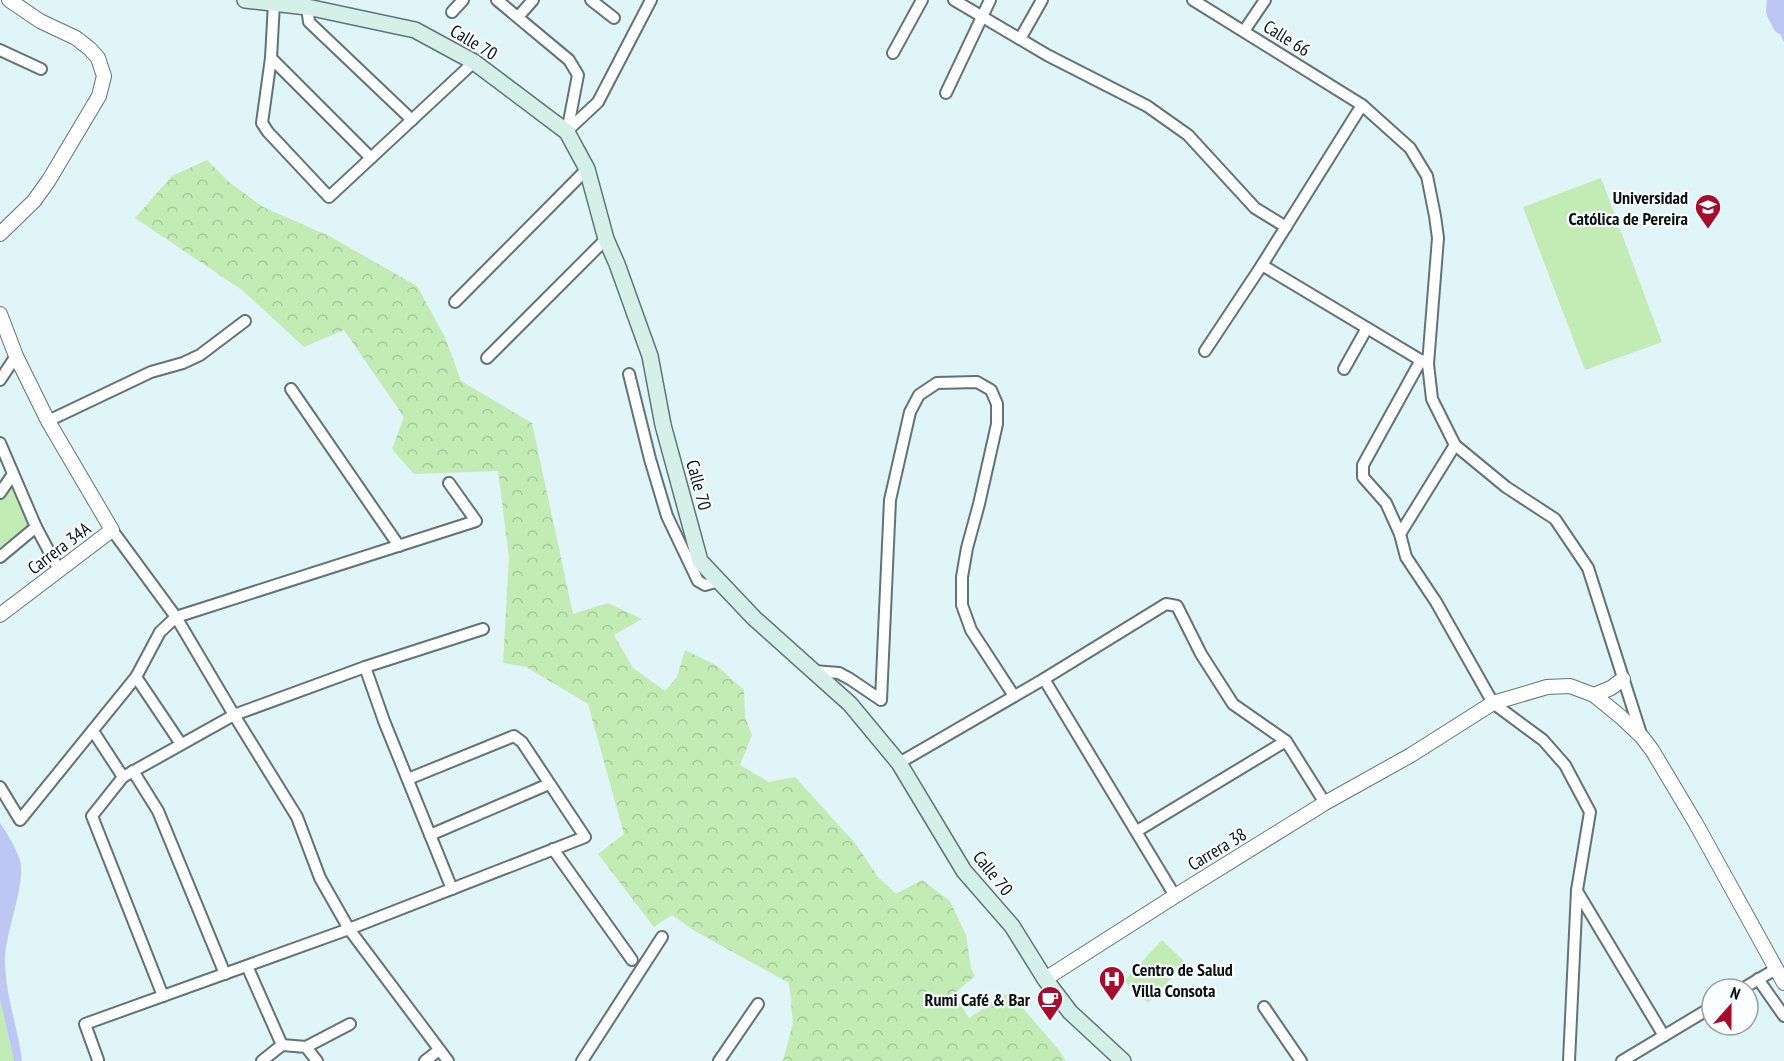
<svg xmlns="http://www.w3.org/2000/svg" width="1784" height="1061" viewBox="0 0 1784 1061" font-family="'PT Sans Narrow',sans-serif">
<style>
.green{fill:#c3ebb4}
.forest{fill:url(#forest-crowns)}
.water{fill:#bdc7f4}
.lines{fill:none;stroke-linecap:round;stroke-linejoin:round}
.river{stroke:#bdc7f4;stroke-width:24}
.minor-casing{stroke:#607476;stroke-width:14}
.tertiary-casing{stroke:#607476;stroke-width:16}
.secondary-casing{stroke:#607476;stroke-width:18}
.minor{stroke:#fff;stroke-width:10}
.tertiary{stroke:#fff;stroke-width:14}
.secondary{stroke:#d4f0e8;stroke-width:15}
.labels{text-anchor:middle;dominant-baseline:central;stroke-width:4.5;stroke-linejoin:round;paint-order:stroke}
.street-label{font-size:18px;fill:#081011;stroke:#fafeff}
.poi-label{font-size:18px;font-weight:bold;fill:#081011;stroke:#fafeff;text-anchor:end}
</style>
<defs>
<pattern id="forest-crowns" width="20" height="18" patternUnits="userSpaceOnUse" patternTransform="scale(1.5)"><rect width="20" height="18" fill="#c3ebb4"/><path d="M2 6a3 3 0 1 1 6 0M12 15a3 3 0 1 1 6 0" fill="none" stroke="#a6c89a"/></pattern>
</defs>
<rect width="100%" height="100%" fill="#dff5f8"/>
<g class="green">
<path d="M 1601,178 L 1662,342 L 1585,370 L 1523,207 Z"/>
<path d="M 13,474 L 36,527 L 0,557 L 0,493 Z"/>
<path d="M 1162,940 L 1186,963 L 1148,1003 L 1124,981 Z"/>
<path d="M 0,999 L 14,1061 L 0,1061 Z"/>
</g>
<path class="forest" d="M 207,160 L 229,182 L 263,207 L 329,236 L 417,286 L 445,337 L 461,381 L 532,423 L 573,614 L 608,603 L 642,619 L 614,635 L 633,668 L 665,691 L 677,677 L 685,650 L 716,665 L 744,690 L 745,717 L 752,735 L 740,765 L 769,782 L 795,777 L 855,843 L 878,877 L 896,894 L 922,880 L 950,901 L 966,935 L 971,968 L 975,976 L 954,994 L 969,1018 L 1009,992 L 1058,1049 L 1066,1061 L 783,1061 L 793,1023 L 789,983 L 693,930 L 672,915 L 654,927 L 598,854 L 624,834 L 588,704 L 526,667 L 503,663 L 509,557 L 498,471 L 414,474 L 392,449 L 404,417 L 344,330 L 304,347 L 242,290 L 135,218 L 172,176 Z"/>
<g class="water">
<path d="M 1784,2 L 1784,42 C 1776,26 1774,17 1784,2 Z"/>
<path d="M 0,823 C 6,831 17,850 20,860 C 26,887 5,930 5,961 C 5,995 18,1027 22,1061 L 14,1061 L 0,999 Z"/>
</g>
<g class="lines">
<path class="river" d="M 1779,0 L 1778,11 L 1784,23"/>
<g class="minor-casing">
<g id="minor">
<path d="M 497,0 L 569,60 L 578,75 L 567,132"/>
<path d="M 591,0 L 614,18"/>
<path d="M 954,0 L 1047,55 L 1147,106 L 1188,135 L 1255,208 L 1286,227"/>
<path d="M 1193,0 L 1362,105 L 1410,148 L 1427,176 L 1435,216 L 1438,238 L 1428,364 L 1432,399 L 1455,445 L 1506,487 L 1555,519 L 1588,568 L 1642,737"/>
<path d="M 274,3 L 271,58 L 262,123 L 268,132 L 329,197 L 474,62"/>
<path d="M 307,7 L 309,22 L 412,120"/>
<path d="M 452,12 L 463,0"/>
<path d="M 518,17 L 533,0"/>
<path d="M 1244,31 L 1265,0"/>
<path d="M 1020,39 L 1042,0"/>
<path d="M 0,50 L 41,69"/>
<path d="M 893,53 L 922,0"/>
<path d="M 271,58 L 371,158"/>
<path d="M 946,93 L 990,0"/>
<path d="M 567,131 L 598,102 L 651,0"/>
<path d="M 1262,265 L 1427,364"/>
<path d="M 455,302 L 587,169"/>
<path d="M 1205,351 L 1262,265 L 1362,105"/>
<path d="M 487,358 L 606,239"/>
<path d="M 1421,360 L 1363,465 L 1363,477 L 1386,503 L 1400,534 L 1406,557 L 1436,602 L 1493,703 L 1543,740 L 1565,765 L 1590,812 L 1577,890 L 1569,1061"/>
<path d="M 1344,369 L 1367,328"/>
<path d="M 629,374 L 650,459 L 667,516 L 698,581 L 705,585 L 719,581"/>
<path d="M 0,380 L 16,356"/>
<path d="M 291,389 L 399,546"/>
<path d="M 48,421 L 151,372 L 183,363 L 200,355 L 245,321"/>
<path d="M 0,443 L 36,527 L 59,570"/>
<path d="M 0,493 L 13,474"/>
<path d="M 112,530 L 176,617 L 234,715 L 297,817 L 320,878 L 349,929 L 448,1061"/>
<path d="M 1400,534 L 1455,445"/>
<path d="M 0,557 L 36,527"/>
<path d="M 365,667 L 384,721 L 452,889"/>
<path d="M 813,671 L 839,673 L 850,679 L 881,700 L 890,500 L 910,412 L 919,395 L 937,383 L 977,382 L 991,390 L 997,404 L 997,424 L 979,504 L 967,548 L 962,577 L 962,605 L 971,630 L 1014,696"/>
<path d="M 136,677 L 181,744"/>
<path d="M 1044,679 L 1175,896"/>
<path d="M 93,731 L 123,777"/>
<path d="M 899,763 L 1044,679 L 1166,604 L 1177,606 L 1201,654 L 1233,704 L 1286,741 L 1325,803"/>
<path d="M 133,771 L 158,811 L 225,974"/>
<path d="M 0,787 L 20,820 L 136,677 L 160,632 L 176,617 L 476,521 L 449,483"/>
<path d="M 1137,831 L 1286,741"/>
<path d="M 430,835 L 549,784"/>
<path d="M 553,849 L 632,960"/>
<path d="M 1577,891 L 1664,1036"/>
<path d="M 247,966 L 282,1045"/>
<path d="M 1758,979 L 1784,1016"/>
<path d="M 1742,989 L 1776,969"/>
<path d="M 163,996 L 92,816 L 123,777 L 234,715 L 365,667 L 483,629"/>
<path d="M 1264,1007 L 1301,1061"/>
<path d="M 306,1047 L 350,1024"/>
<path d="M 98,1060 L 85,1024 L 349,929 L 585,837 L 522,742 L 514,736 L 408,779"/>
<path d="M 262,1061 L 282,1045 L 306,1047 L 317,1061"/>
<path d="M 425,1061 L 439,1050"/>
<path d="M 582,1061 L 662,937"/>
<path d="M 719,1061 L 758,1004"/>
<path d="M 1622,1061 L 1712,1007"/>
</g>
</g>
<g class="tertiary-casing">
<g id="tertiary">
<path d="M 0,234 L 34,201 L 49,180 L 99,96 L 104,76 L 98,58 L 90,49 L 76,38 L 40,21 L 9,0"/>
<path d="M 0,314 L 16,356 L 48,421 L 112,530 L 0,615"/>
<path d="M 1594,695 L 1611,688 L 1623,679"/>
<path d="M 1045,979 L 1175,896 L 1325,803 L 1411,755 L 1493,703 L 1547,687 L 1570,686 L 1594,695 L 1621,717 L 1642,737 L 1652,750 L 1695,822 L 1784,983"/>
</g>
</g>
<g class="secondary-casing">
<path id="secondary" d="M 245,0 L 307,7 L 415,30 L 474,62 L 567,132 L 587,169 L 606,239 L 617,264 L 650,356 L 663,425 L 700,561 L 754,618 L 850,704 L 899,763 L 964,871 L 1012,926 L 1045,979 L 1070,1012 L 1123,1061"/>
</g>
<use href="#minor" class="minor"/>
<use href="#tertiary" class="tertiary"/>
<use href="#secondary" class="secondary"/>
</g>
<defs>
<g id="university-pin" transform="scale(1.35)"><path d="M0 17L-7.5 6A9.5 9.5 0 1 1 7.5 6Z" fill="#a60d2c" stroke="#fafeff"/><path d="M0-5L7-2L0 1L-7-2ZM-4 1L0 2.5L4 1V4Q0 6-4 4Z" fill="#fff"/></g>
<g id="hospital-pin" transform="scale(1.35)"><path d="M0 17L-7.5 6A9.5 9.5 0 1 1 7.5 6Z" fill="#a60d2c" stroke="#fafeff"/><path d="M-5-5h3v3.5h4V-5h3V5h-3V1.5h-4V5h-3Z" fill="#fff"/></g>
<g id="cafe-pin" transform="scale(1.35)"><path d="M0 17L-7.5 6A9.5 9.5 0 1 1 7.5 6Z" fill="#a60d2c" stroke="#fafeff"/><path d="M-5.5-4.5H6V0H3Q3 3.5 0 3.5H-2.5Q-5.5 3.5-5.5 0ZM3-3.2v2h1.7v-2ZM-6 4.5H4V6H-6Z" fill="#fff"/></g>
</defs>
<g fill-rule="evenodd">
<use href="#university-pin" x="1708" y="207"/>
<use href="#hospital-pin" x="1112" y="979"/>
<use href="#cafe-pin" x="1050" y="999"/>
</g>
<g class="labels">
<g class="street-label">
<text transform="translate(1287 38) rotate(32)">Calle 66</text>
<text transform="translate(474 42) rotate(31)">Calle 70</text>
<text transform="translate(699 485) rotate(75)">Calle 70</text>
<text transform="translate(59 548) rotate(-37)">Carrera 34A</text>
<text transform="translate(1217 849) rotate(-31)">Carrera 38</text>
<text transform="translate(993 873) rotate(51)">Calle 70</text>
</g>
<g class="poi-label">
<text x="1688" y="197">Universidad<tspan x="1688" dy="21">Católica de Pereira</tspan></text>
<text x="1132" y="969" text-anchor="start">Centro de Salud<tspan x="1132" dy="21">Villa Consota</tspan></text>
<text x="1030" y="999">Rumi Café &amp; Bar</text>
</g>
</g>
<g transform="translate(1730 1007) rotate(21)"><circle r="28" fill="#fafeff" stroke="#999fa0" stroke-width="1.5"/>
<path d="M0-4.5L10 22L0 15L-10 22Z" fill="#a60d2c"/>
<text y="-9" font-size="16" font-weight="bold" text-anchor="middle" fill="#081011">N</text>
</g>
</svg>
